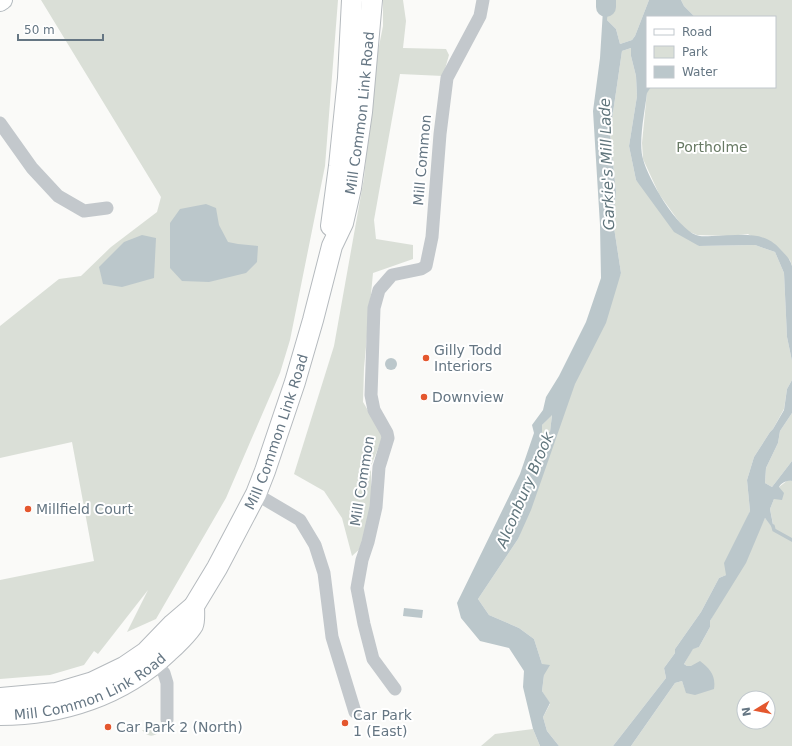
<svg xmlns="http://www.w3.org/2000/svg" width="792" height="746" viewBox="0 0 792 746" font-family="'DejaVu Sans',sans-serif">
<style>
.green{fill:#dadfd7;fill-rule:evenodd}
.water{fill:#bbc7cb;fill-rule:evenodd}
.lines{fill:none;stroke-linecap:round;stroke-linejoin:round}
.stream{stroke:#bbc7cb;stroke-width:3.5}
.river{stroke:#bbc7cb;stroke-width:20}
.secondary-casing{stroke:#b3babf;stroke-width:20}
.primary-casing{stroke:#b5babe;stroke-width:22}
.street{stroke:#c3c8cc;stroke-width:13}
.secondary{stroke:#fff;stroke-width:18}
.primary{stroke:#fff;stroke-width:20}
.poi-dot{fill:#e4572e;stroke:#fff;stroke-width:1.5}
.labels{text-anchor:middle;dominant-baseline:central;stroke-width:4;stroke-linejoin:round;paint-order:stroke}
.street-label{font-size:14px;fill:#657683;stroke:#fff}
.park-label{font-size:14px;fill:#687a64;stroke:#fff}
.poi-label{font-size:14px;fill:#657683;stroke:#fff;text-anchor:start}
.water-label{font-size:15px;font-style:italic;fill:#60757c;stroke:#fff}
</style>
<rect width="100%" height="100%" fill="#fafaf8"/>
<g class="green">
<path d="M 41,0 L 338,0 L 325,166 L 290,340 L 280,373 L 226,498 L 156,619 L 127,632 L 148,590 L 98,654 L 94,651 L 84,665 L 50,675 L 0,679 L 0,580 L 94,561 L 72,442 L 0,458 L 0,326 L 59,279 L 81,276 L 111,247 L 157,212 L 161,197 Z"/>
<path d="M 383,0 L 403,0 L 406,21 L 403,48 L 446,49 L 449,55 L 443,76 L 400,74 L 374,220 L 376,239 L 413,245 L 413,259 L 373,273 L 364,368 L 363,402 L 383,436 L 371,466 L 371,502 L 363,546 L 352,556 L 342,518 L 324,491 L 294,474 L 334,346 L 364,178 L 375,66 L 383,26 Z"/>
<path d="M 610,0 L 649,0 L 635,36 L 632,40 L 620,44 L 616,29 L 607,20 L 607,4 Z"/>
<path d="M 681,0 L 792,0 L 792,266 L 790,260 L 748,234 L 728,236 L 697,235 L 685,230 L 659,194 L 643,159 L 642,143 L 647,92 L 651,87 L 775,87 L 775,17 L 695,17 L 684,6 Z"/>
<path d="M 631,48 L 631,56 L 636,76 L 637,96 L 629,146 L 636,180 L 699,246 L 755,245 L 775,252 L 784,273 L 787,337 L 792,361 L 792,380 L 787,389 L 784,409 L 773,429 L 770,432 L 754,457 L 747,480 L 750,511 L 726,575 L 719,578 L 701,612 L 675,649 L 675,653 L 664,668 L 666,678 L 613,746 L 559,746 L 547,731 L 543,717 L 550,704 L 542,691 L 544,675 L 542,664 L 534,639 L 519,628 L 489,615 L 478,599 L 518,539 L 567,399 L 621,273 L 613,221 L 616,192 L 610,133 L 622,51 Z"/>
<path d="M 792,413 L 792,461 L 772,487 L 765,483 L 766,468 L 778,443 L 780,431 Z"/>
<path d="M 552,414 L 550,433 L 542,435 L 542,425 Z"/>
<path d="M 788,480 L 792,481 L 792,746 L 631,746 L 675,683 L 682,681 L 685,689 L 691,666 L 687,666 L 684,664 L 693,648 L 699,647 L 710,627 L 710,621 L 765,518 L 774,529 L 770,509 L 774,499 L 782,499 L 779,487 ZM 744,698 L 768,698 L 768,722 L 744,722 Z"/>
<path d="M 533,729 L 540,746 L 481,746 L 495,734 Z"/>
<path d="M 142,730 L 161,730 C 155,737 148,738 142,730 Z"/>
</g>
<g class="water">
<path d="M 649,0 L 681,0 L 684,6 L 695,17 L 647,17 L 647,87 L 651,87 L 647,93 C 645,110 638,143 643,159 C 648,179 677,228 696,235 C 701,237 707,236 712,236 C 736,236 763,229 780,249 C 786,255 790,259 792,266 L 792,361 L 787,337 L 784,273 L 775,252 L 755,245 L 699,246 L 674,232 L 636,180 L 629,146 L 637,96 L 636,76 L 631,56 L 631,48 L 622,51 L 610,133 L 616,192 L 613,221 L 621,273 L 606,323 L 575,384 L 531,510 L 518,539 L 478,599 L 489,615 L 519,628 L 534,639 L 542,664 L 550,665 L 544,675 L 542,691 L 550,703 L 543,717 L 547,731 L 559,746 L 540,746 L 533,729 L 523,687 L 524,671 L 509,648 L 480,641 L 461,618 L 457,603 L 520,474 L 534,433 L 532,425 L 543,410 L 546,397 L 559,376 L 586,322 L 601,278 L 600,225 L 593,111 L 600,58 L 603,10 L 608,9 L 607,20 L 616,29 L 620,44 L 632,40 L 635,36 ZM 552,415 L 550,432 L 542,434 L 542,425 Z"/>
<path d="M 206,204 L 216,208 L 219,225 L 228,242 L 238,244 L 258,246 L 257,262 L 246,273 L 209,282 L 182,281 L 170,268 L 170,223 L 180,209 Z"/>
<path d="M 142,235 L 156,238 L 154,278 L 122,287 L 103,284 L 99,267 L 124,242 Z"/>
<circle cx="391" cy="364" r="6"/>
<path d="M 792,380 L 792,413 L 780,431 L 778,443 L 766,468 L 765,483 L 772,487 L 792,461 L 792,481 C 787,480 781,483 779,487 L 784,493 L 782,500 L 774,499 L 770,509 L 774,530 L 765,518 L 746,563 L 710,621 L 710,627 L 699,647 L 693,649 L 684,664 L 687,666 L 691,666 L 700,661 C 710,669 716,675 714,689 L 695,695 L 686,693 L 682,681 L 675,683 L 631,746 L 613,746 L 666,678 L 664,668 L 675,653 L 675,649 L 701,612 L 719,578 L 726,575 L 724,563 L 750,511 L 747,480 L 754,457 L 770,432 L 773,429 L 784,410 L 787,389 Z"/>
<path d="M 404,608 L 423,610 L 422,618 L 403,616 Z"/>
</g>
<g class="lines">
<path class="stream" d="M 773,526 L 774,530 L 792,540"/>
<path class="river" d="M 606,7 L 606,0"/>
<g class="secondary-casing">
<path id="secondary" d="M 0,2 L 3,0"/>
</g>
<g class="primary-casing">
<g id="primary">
<path d="M 331,226 L 339,166 L 348,78 L 352,0"/>
<path id="s1" d="M 0,698 L 56,693 L 93,682 L 124,667 L 146,652 L 173,624 L 194,606 L 217,568 L 256,494 L 265,471 L 295,382 L 313,320 L 332,246 L 343,223 L 351,188 L 362,112 L 372,0"/>
<path id="s2" d="M 0,715 C 62,715 123,695 168,652 C 175,646 189,632 193,625 C 195,620 194,612 194,606"/>
</g>
</g>
<g class="street">
<path d="M 0,123 L 32,168 L 58,196 L 84,211 L 107,208"/>
<path d="M 256,494 L 300,520 L 315,545 L 324,573 L 332,637 L 355,712"/>
<path d="M 150,657 L 164,673 L 167,683 L 167,720"/>
<path d="M 395,689 L 373,659 L 364,624 L 357,588 L 362,560 L 368,542 L 376,507 L 379,467 L 388,438 L 387,433 L 374,410 L 371,395 L 374,308 L 379,290 L 392,275 L 421,269 L 426,266 L 432,237 L 440,134 L 447,78 L 480,16 L 483,0"/>
</g>
<use href="#secondary" class="secondary"/>
<use href="#primary" class="primary"/>
</g>
<g class="poi-dot">
<circle cx="426" cy="358" r="4"/>
<circle cx="424" cy="397" r="4"/>
<circle cx="28" cy="509" r="4"/>
<circle cx="345" cy="723" r="4"/>
<circle cx="108" cy="727" r="4"/>
</g>
<g class="labels">
<g class="street-label">
<text stroke="none"><textPath href="#s1" startOffset="747">Mill Common Link Road</textPath></text>
<text transform="translate(422 160) rotate(-85)">Mill Common</text>
<text stroke="none"><textPath href="#s1" startOffset="416">Mill Common Link Road</textPath></text>
<text transform="translate(362 481) rotate(-81)">Mill Common</text>
<text stroke="none"><textPath href="#s2" startOffset="96">Mill Common Link Road</textPath></text>
</g>
<g class="park-label">
<text x="712" y="147">Portholme</text>
</g>
<g class="poi-label">
<text x="434" y="350">Gilly Todd<tspan x="434" dy="16">Interiors</tspan></text>
<text x="432" y="397">Downview</text>
<text x="36" y="509">Millfield Court</text>
<text x="353" y="715">Car Park<tspan x="353" dy="16">1 (East)</tspan></text>
<text x="116" y="727">Car Park 2 (North)</text>
</g>
<g class="water-label">
<text transform="translate(607 164) rotate(-92)">Garkie's Mill Lade</text>
<text transform="translate(525 490) rotate(-67)">Alconbury Brook</text>
</g>
</g>
<rect x="646" y="16" width="130" height="72" fill="#ffffff" stroke="#c1c8cd"/>
<rect x="654" y="29" width="20" height="6" fill="#ffffff" stroke="#c1c8cd"/>
<text x="682" y="36" font-size="12" fill="#657683">Road</text>
<rect x="654" y="46" width="20" height="12" fill="#dadfd7" stroke="#c1c8cd"/>
<text x="682" y="56" font-size="12" fill="#657683">Park</text>
<rect x="654" y="66" width="20" height="12" fill="#bbc7cb" stroke="#c1c8cd"/>
<text x="682" y="76" font-size="12" fill="#657683">Water</text>
<g transform="translate(756 710) rotate(260)"><circle r="19" fill="#ffffff" stroke="#c1c8cd"/>
<path d="M0-3L7 15L0 10L-7 15Z" fill="#e4572e"/>
<text y="-6" font-size="11" font-weight="bold" text-anchor="middle" fill="#657683">N</text>
</g>
<path d="M18 34v6h85v-6" fill="none" stroke="#657683" stroke-width="2"/>
<text x="24" y="34" font-size="12" fill="#657683" stroke="#ffffff" stroke-width="3" paint-order="stroke">50 m</text>
</svg>
